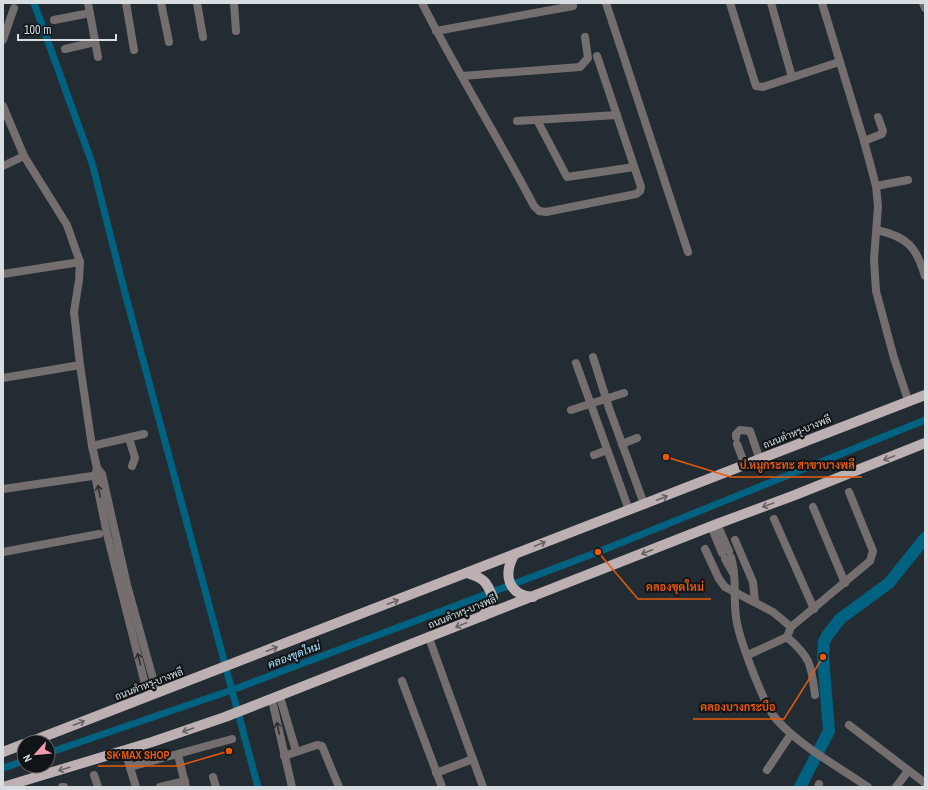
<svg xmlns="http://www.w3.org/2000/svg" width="928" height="790" viewBox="0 0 928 790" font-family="'Archivo Narrow',Sarabun,sans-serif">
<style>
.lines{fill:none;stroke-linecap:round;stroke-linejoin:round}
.canal{stroke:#006281;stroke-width:7}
.river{stroke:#006281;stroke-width:12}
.minor{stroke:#746e6f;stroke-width:8}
.primary{stroke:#bdb0b3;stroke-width:10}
.oneway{stroke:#666265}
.oneway2{stroke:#2e2f31}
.labels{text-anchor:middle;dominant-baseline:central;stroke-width:4;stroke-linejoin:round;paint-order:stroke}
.street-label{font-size:10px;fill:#d7dde1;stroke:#101417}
.water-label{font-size:11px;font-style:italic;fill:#a6e3ff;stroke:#101417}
.leader{fill:none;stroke:#e8590c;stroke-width:1.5}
.callout-dot{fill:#e8590c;stroke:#101417;stroke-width:1.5}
.callout-label{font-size:11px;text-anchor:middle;font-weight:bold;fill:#e8590c;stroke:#101417;stroke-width:4;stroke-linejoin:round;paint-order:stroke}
</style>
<rect width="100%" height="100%" fill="#242c33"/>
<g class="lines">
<g class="canal">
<path d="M 34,3 L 92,163 L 125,293 L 258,787"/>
<path d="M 48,753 L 232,690 L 598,552 L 925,420"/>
<path d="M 3,768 L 24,761"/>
</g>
<path class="river" d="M 800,787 L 829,731 L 823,657 L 824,642 L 827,636 L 840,619 L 889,583 L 925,538"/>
<g class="minor">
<path d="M 88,3 L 98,57"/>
<path d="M 126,3 L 134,50"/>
<path d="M 161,3 L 169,42"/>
<path d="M 197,3 L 203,37"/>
<path d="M 234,3 L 236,31"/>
<path d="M 422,3 C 457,72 498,137 534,206 L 539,211 L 546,212 L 636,194 L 640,191 L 641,187 L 597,56"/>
<path d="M 606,3 L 688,252"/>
<path d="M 730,3 L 756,86 L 763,87 L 839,62"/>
<path d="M 771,3 L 792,77"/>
<path d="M 822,3 L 864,141 L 876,186 L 878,206 L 874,259 L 876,291 L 894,358 L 908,400"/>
<path d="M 923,3 L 925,8"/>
<path d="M 54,20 L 90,13"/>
<path d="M 436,31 L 573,6 L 572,3"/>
<path d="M 3,40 L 14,8"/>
<path d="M 65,49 L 95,42"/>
<path d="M 462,76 L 580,67 L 588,58 L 585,37"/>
<path d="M 3,106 L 24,156 L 67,225 L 80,262 L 79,280 L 74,312 L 80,365 L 92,446 L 97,468 L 102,474 L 127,585 L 157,693"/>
<path d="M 537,120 L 567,177 L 634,167"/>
<path d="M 517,121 L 617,115"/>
<path d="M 864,141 L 882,134 L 883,131 L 878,117"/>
<path d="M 3,166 L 24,156"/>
<path d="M 876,186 L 908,180"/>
<path d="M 877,230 C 907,237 916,246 925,276"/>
<path d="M 3,274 L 80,262"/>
<path d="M 593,357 L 609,408 L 644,504"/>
<path d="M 576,363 L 629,510"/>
<path d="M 3,378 L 80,365"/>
<path d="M 571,410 L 624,393"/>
<path d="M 736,437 L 736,434 L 740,430 L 750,431 L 760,460"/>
<path d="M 129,438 L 135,458 L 132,466"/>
<path d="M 622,444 L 637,438"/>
<path d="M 737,444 L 745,465"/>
<path d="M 92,446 L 144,434"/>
<path d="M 594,455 L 607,450"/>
<path d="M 97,468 L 95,475 L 107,534 L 148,696"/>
<path d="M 3,489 L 99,475"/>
<path d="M 813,507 L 845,583"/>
<path d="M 774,519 L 814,609"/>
<path d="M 717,524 L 729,551"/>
<path d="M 711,526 L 722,553"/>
<path d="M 735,540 L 753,582 L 755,602"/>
<path d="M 705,549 L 719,579 L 725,587 L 773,612 L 791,627"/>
<path d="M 3,552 L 99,534"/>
<path d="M 731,557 C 738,578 732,601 737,623 C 741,643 764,706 777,720 C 800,746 839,767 868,787"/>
<path d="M 725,559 L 733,573"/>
<path d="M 429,638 L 483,787"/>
<path d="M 748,655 L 787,637"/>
<path d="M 402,681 L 442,787"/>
<path d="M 815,695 C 811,664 811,658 787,637 L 791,627 L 870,561 L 873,551 L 849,492"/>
<path d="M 280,697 L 296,751"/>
<path d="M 272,700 L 292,787"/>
<path d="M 849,725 L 925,783"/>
<path d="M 125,751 L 136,787"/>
<path d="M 178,755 L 186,787"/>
<path d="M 284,756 L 317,745 L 322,746 L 339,787"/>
<path d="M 130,767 L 232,739"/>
<path d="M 767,770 L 791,734"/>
<path d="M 436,773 L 473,759"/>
<path d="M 94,775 L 98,787"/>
<path d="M 213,777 L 216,787"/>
<path d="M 62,787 L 64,787"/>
<path d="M 160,787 L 185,781"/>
<path d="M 818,787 L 819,784"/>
<path d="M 896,787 L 908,771"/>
</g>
<g class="primary">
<path d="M 514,555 C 503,575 508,595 533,597"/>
<path d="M 467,573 C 484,578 487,582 493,598 L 483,616"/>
<path d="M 30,742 L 925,395"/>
<path d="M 3,752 L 24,744"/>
<path d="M 3,787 L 152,742 L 225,717 L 717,524 L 795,495 L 925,443"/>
</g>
</g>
<defs><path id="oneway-shaft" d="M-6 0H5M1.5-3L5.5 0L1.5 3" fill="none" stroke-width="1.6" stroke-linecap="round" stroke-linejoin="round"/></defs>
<g class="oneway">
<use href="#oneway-shaft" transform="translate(889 458) rotate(158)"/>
<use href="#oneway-shaft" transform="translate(662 498) rotate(-21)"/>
<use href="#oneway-shaft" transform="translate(768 505) rotate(160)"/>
<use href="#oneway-shaft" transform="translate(540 544) rotate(-22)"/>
<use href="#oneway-shaft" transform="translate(647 552) rotate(159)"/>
<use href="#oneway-shaft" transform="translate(393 602) rotate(-21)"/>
<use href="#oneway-shaft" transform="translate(461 625) rotate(158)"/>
<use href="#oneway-shaft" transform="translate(272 649) rotate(-21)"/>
<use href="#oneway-shaft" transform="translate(79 723) rotate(-21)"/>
<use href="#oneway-shaft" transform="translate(188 730) rotate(161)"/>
<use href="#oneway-shaft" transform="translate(64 769) rotate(163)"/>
</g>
<g class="oneway2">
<use href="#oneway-shaft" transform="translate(99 491) rotate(-101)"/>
<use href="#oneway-shaft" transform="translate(139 659) rotate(-104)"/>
<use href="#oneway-shaft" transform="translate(278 728) rotate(-103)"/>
</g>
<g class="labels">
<g class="street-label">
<text transform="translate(797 432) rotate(-22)">ถนนตำหรุ-บางพลี</text>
<text transform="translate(462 612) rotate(-22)">ถนนตำหรุ-บางพลี</text>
<text transform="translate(149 684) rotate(-21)">ถนนตำหรุ-บางพลี</text>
</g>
<g class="water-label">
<text transform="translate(294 655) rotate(-21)">คลองขุดใหม่</text>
</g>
</g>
<path class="leader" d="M666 457L731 477H862M598 552L638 599H711M823 657L784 719H693M229 751L178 766H98"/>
<g class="callout-dot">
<circle cx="666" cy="457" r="4"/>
<circle cx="598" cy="552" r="4"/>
<circle cx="823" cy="657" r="4"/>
<circle cx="229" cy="751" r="4"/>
</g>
<g class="callout-label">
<text x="797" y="469">ป.หมูกระทะ สาขาบางพลี</text>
<text x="675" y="591">คลองขุดใหม่</text>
<text x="738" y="711">คลองบางกระบือ</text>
<text x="138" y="759">SK MAX SHOP</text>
</g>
<rect width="928" height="790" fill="none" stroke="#d7dde1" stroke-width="8"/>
<g transform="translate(36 754) rotate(243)"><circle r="19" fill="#101417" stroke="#606468"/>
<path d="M0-3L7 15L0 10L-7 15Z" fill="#f29aae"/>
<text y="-6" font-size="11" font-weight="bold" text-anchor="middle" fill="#d7dde1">N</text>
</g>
<path d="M18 34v6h98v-6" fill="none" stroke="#d7dde1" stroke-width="2"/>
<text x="24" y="34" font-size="12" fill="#d7dde1" stroke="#101417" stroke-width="3" paint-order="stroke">100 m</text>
</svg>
